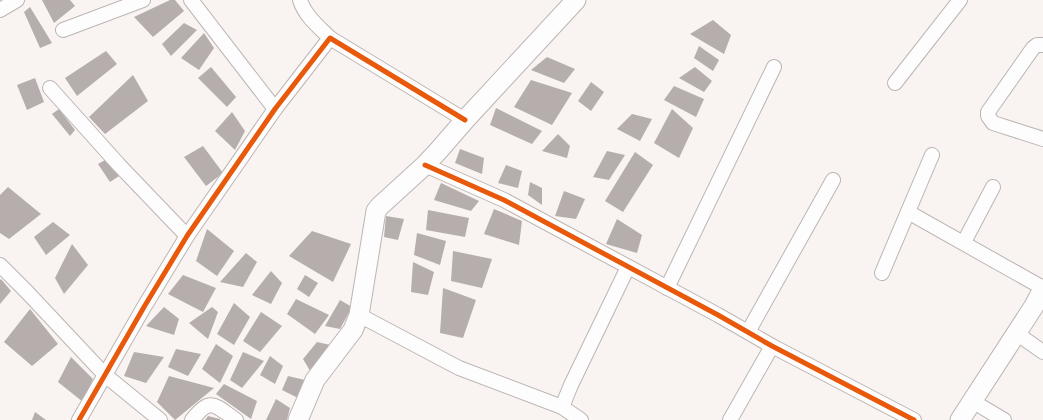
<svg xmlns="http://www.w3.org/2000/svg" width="1043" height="420" viewBox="0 0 1043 420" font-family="'DejaVu Sans',sans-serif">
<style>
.building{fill:#b5aead}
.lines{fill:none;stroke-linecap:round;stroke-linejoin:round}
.street-casing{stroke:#bcb5b3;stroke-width:16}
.secondary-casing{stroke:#bcb5b3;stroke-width:21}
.street{stroke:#fefdfd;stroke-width:14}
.secondary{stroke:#fefdfd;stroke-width:19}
.cycleway-casing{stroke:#fff;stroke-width:8}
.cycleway{stroke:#e8590c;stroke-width:5}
</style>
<rect width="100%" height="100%" fill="#f9f3f2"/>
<g class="building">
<path d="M 42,0 L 70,0 L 75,6 L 54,23 Z"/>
<path d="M 170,0 L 175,0 L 184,11 L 153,37 L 134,17 Z"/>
<path d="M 30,7 L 52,43 L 40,48 L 24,12 Z"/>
<path d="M 713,20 L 731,35 L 724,54 L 690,34 Z"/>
<path d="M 184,23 L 197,30 L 171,56 L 162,44 Z"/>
<path d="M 204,33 L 214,48 L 199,70 L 181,58 Z"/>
<path d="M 699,46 L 719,60 L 713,71 L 694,58 Z"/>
<path d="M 106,51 L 117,64 L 77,96 L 65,78 Z"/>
<path d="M 547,57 L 575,69 L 564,83 L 531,70 Z"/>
<path d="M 211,67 L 236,97 L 227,107 L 198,78 Z"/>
<path d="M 695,67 L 712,81 L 704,92 L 679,78 Z"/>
<path d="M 133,75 L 148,101 L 105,134 L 89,117 Z"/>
<path d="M 35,78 L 44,102 L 27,110 L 17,85 Z"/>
<path d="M 531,80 L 572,93 L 552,125 L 514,107 Z"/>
<path d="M 591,82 L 604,92 L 591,111 L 578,101 Z"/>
<path d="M 674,86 L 704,99 L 696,117 L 664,100 Z"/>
<path d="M 496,108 L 542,131 L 532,144 L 490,125 Z"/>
<path d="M 59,109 L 75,130 L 70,136 L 52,114 Z"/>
<path d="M 672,109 L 693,128 L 679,158 L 654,143 Z"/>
<path d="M 232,112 L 245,131 L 235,150 L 215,131 Z"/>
<path d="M 632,114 L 652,119 L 640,141 L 617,129 Z"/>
<path d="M 558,134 L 570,146 L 567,158 L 542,151 Z"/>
<path d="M 203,146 L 223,173 L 206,186 L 184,157 Z"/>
<path d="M 460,149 L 484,158 L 482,174 L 455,163 Z"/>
<path d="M 607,151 L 625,155 L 609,180 L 593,177 Z"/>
<path d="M 635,152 L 653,165 L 623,212 L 605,201 Z"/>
<path d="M 105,160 L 119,176 L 110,182 L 98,164 Z"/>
<path d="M 506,165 L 522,171 L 518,188 L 498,183 Z"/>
<path d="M 530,182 L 542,188 L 542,205 L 528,195 Z"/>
<path d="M 441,183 L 479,201 L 471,211 L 434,200 Z"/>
<path d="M 8,187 L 41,214 L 9,239 L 0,233 L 0,195 Z"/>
<path d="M 564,191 L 585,199 L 576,219 L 555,216 Z"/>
<path d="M 494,209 L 522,221 L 519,245 L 484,234 Z"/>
<path d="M 428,210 L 469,218 L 465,237 L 426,230 Z"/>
<path d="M 386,216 L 404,219 L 398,240 L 384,237 Z"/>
<path d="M 617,219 L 642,235 L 637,253 L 606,244 Z"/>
<path d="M 53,222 L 70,235 L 46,255 L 34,237 Z"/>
<path d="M 207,229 L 234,251 L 217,276 L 196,261 Z"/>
<path d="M 312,231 L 351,244 L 333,282 L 289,256 Z"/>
<path d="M 417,233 L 446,241 L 440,265 L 414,255 Z"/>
<path d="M 72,244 L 88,265 L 64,294 L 55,278 Z"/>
<path d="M 453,251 L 492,259 L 482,288 L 451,281 Z"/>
<path d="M 246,253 L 257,262 L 243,287 L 220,282 Z"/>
<path d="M 413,262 L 434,272 L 428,295 L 411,292 Z"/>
<path d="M 271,271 L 282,283 L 271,304 L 252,295 Z"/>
<path d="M 183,275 L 216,288 L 203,312 L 168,294 Z"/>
<path d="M 305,275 L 318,283 L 309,297 L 297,289 Z"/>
<path d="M 1,279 L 11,291 L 0,304 L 0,280 Z"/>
<path d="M 443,288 L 476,300 L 463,338 L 440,333 Z"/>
<path d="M 296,299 L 329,315 L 315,334 L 287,314 Z"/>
<path d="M 340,300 L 352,307 L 340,329 L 325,326 Z"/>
<path d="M 234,303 L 250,317 L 234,345 L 217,334 Z"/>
<path d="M 164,307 L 179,319 L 174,335 L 146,326 Z"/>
<path d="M 212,307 L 218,312 L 208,339 L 189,323 Z"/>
<path d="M 30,309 L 58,344 L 32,366 L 4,342 Z"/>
<path d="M 261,312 L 282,326 L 260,352 L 243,341 Z"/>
<path d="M 317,342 L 335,346 L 312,374 L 303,359 Z"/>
<path d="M 216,344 L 233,356 L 220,383 L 202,369 Z"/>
<path d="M 176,349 L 201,354 L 188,376 L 168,367 Z"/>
<path d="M 134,352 L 164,357 L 146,383 L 124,376 Z"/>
<path d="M 243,352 L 264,361 L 242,388 L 230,380 Z"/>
<path d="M 270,356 L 283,366 L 275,384 L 260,375 Z"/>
<path d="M 71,357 L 93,379 L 83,402 L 58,382 Z"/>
<path d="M 169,376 L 214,388 L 175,420 L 157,402 Z"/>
<path d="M 288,376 L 305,380 L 300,399 L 282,390 Z"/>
<path d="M 224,384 L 257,401 L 251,419 L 216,394 Z"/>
<path d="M 276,399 L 290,408 L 287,420 L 266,420 Z"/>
<path d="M 35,412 L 46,420 L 32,420 Z"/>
<path d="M 208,416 L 220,419 L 220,420 L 205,420 Z"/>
</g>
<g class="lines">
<g class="street-casing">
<g id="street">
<path d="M 191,0 L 275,109"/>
<path d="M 300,0 C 305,16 318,26 330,38"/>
<path d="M 0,10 L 17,0"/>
<path d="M 63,30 L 143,0"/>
<path d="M 1043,45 L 1037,45 L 1033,48 L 988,112 L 988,116 L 993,123 L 1043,139"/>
<path d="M 895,83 L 960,0"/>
<path d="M 50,88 L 119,165 L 187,236"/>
<path d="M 425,165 L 504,200 L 718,315 L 772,346 L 914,420"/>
<path d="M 908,212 L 1043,288"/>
<path d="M 964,242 L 993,187"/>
<path d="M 0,265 L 27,292 L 105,375 L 160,420"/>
<path d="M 882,273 L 932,155"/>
<path d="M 667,288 L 774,67"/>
<path d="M 359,315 L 459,368 L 562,407 L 581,420"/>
<path d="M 748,332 L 833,180"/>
<path d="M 1016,333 L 1043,352"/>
<path d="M 972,401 L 1004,420"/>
<path d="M 562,407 L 571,385 L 628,267"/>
<path d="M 79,420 L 144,307 L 187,236 L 275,109 L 330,38 L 465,120"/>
<path d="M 192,420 C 211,396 214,405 236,420"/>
<path d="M 730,420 L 772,346"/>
</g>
</g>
<g class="secondary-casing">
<g id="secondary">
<path d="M 298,420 L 315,380 L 353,330 L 359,315 L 376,211 L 380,206 L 425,165 L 439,150 L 465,120 L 576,0"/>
<path d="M 960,420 L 1034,306 L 1043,289"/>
</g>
</g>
<use href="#street" class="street"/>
<use href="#secondary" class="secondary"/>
<g class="cycleway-casing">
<g id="cycleway">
<path d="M 425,165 L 504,200 L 718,315 L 772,346 L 914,420"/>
<path d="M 79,420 L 144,307 L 187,236 L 275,109 L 330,38 L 465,120"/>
</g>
</g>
<use href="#cycleway" class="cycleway"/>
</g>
</svg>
